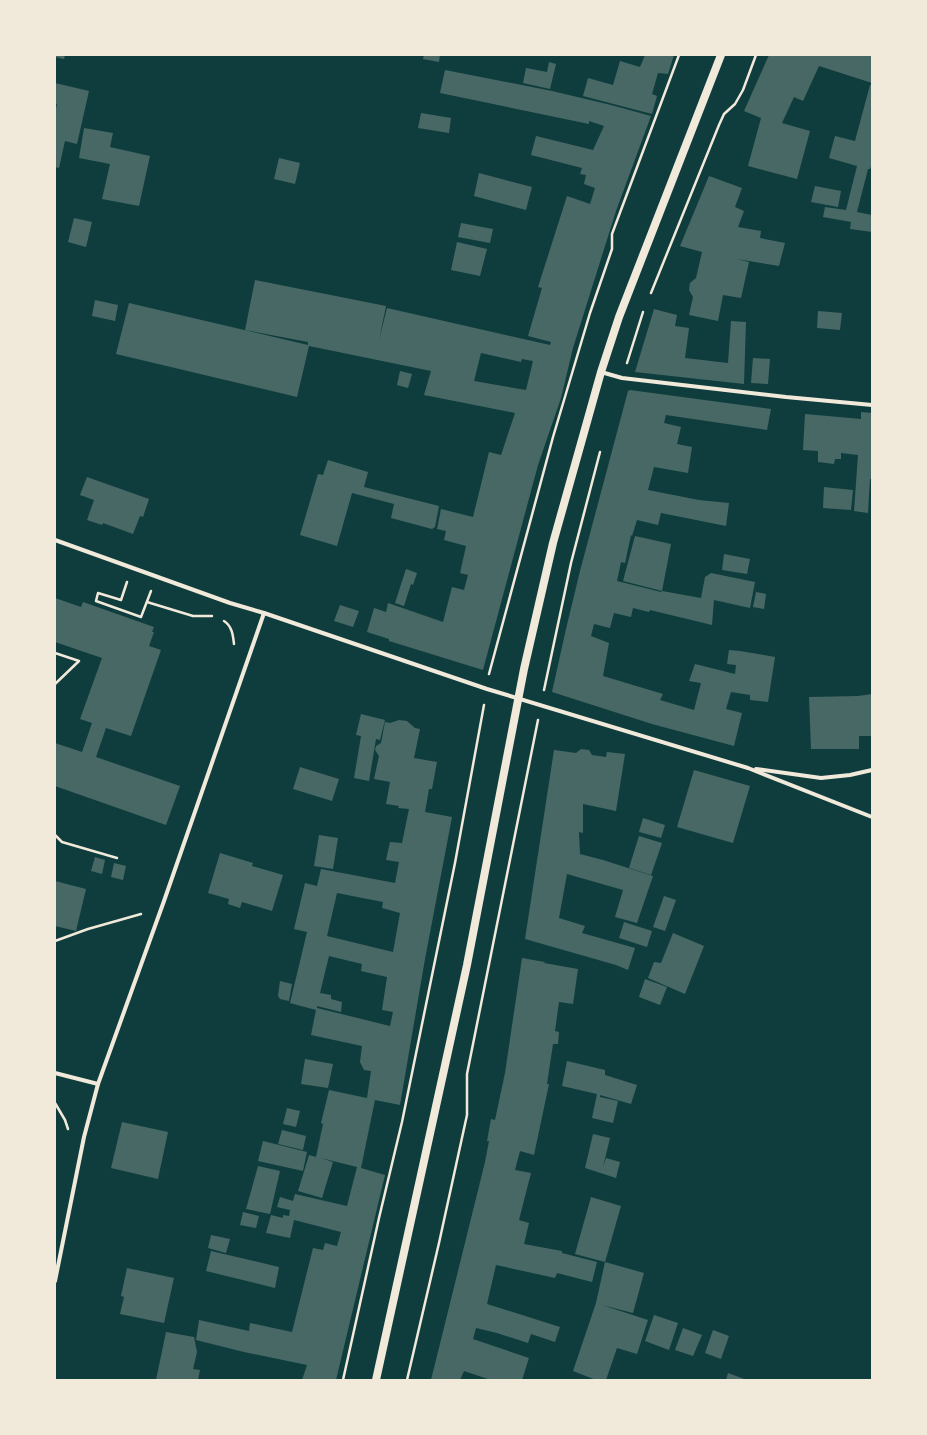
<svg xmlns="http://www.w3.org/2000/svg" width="927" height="1435" viewBox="0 0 927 1435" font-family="Helvetica,sans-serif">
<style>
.building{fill:#486865;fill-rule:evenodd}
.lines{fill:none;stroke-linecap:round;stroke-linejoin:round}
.path{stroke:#f1e9da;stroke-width:2.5}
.minor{stroke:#f1e9da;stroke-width:4}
.secondary{stroke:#f1e9da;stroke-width:8}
</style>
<rect width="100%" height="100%" fill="#0f3d3e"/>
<g class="building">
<path d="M 55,55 L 65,55 L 64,59 L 55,57 Z"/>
<path d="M 424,55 L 440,55 L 439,62 L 423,59 Z"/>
<path d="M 645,55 L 674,55 L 668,74 L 658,73 L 652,94 L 657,96 L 652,114 L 583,96 L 588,78 L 613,85 L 620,61 L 640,67 Z"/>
<path d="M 769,55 L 872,55 L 872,83 L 819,66 L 803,101 L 794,97 L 782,123 L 810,131 L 797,179 L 748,166 L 761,118 L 744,111 Z"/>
<path d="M 549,62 L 556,64 L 550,89 L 523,83 L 526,68 L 547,72 Z"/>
<path d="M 445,70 L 552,91 L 611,105 L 651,116 L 616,211 L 573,348 L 561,398 L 538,465 L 483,670 L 389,641 L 389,639 L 367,632 L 374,608 L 386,612 L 388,603 L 443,622 L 452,587 L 464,590 L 468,575 L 460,573 L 466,546 L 444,540 L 446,531 L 437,529 L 441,509 L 473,517 L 489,452 L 501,455 L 515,413 L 424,395 L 431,371 L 309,346 L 297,397 L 116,354 L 129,303 L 308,345 L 308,342 L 245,330 L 255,280 L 386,306 L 379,340 L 387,308 L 550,345 L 551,342 L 528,336 L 542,288 L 538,287 L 567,196 L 590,204 L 595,188 L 584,184 L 586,175 L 580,174 L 582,168 L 531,155 L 536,136 L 593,150 L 604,126 L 589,121 L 589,124 L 440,93 ZM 481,353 L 521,362 L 522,359 L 533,361 L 526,390 L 474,381 Z"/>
<path d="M 55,83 L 89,91 L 77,144 L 65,141 L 59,168 L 55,167 L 55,113 L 57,104 L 55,104 Z"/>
<path d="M 870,85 L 872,85 L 872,164 L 870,169 L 868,169 L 857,212 L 872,215 L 872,232 L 850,229 L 851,222 L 823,217 L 825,207 L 846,210 L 857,166 L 829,158 L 835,136 L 855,141 Z"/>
<path d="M 421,113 L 451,118 L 449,133 L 418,128 Z"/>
<path d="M 84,128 L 113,133 L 110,147 L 150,156 L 139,206 L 102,199 L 110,164 L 79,158 Z"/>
<path d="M 279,158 L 300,163 L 295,184 L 274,179 Z"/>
<path d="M 479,173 L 532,187 L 526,210 L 474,196 Z"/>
<path d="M 709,176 L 742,188 L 735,207 L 744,211 L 738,227 L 761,231 L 760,238 L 785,243 L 779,266 L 737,259 L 749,262 L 741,298 L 723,295 L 718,321 L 689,315 L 693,297 L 689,290 L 690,283 L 696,278 L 702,252 L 680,246 Z"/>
<path d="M 815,186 L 841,191 L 838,207 L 811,202 Z"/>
<path d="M 74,218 L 92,222 L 86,247 L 68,242 Z"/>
<path d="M 461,223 L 493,229 L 490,243 L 458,237 Z"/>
<path d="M 457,242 L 487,249 L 480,276 L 451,270 Z"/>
<path d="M 95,300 L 118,305 L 115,321 L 92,316 Z"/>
<path d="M 654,309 L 677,315 L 675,326 L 689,328 L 685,358 L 728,363 L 731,321 L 746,322 L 744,384 L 635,372 Z"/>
<path d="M 818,311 L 842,313 L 840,330 L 817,328 Z"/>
<path d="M 753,358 L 770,359 L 768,384 L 751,383 Z"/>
<path d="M 400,371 L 412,374 L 408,388 L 397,385 Z"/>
<path d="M 630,390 L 771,409 L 767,430 L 666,415 L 664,423 L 681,427 L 677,444 L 692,447 L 688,473 L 654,467 L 648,490 L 699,500 L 729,503 L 726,526 L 661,513 L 658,525 L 637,520 L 632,536 L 631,535 L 625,563 L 621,562 L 617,581 L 661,592 L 662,591 L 701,598 L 705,577 L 711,573 L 755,582 L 750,608 L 714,600 L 712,625 L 650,610 L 649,612 L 633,608 L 631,617 L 614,613 L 610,628 L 594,624 L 591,636 L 609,643 L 603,676 L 663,694 L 660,700 L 694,710 L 701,683 L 689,681 L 695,664 L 735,674 L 736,665 L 727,664 L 729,650 L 740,651 L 775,657 L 768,702 L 750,700 L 750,695 L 731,692 L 726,709 L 742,713 L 734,746 L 652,724 L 552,692 L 566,629 L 580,571 L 628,391 Z"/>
<path d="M 861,412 L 872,413 L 872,479 L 870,479 L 868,513 L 854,511 L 858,455 L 841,453 L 841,459 L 835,459 L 834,464 L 818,462 L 818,451 L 803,450 L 805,414 L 861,419 Z"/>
<path d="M 328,460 L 368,472 L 364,487 L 439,506 L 435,527 L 432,529 L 391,518 L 394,504 L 352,493 L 337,546 L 300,535 L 318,474 L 323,475 Z"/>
<path d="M 87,477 L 149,499 L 143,517 L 140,516 L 133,534 L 103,523 L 102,525 L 87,520 L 94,500 L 80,495 Z"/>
<path d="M 824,487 L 853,490 L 851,510 L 823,508 Z"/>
<path d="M 635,536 L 671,544 L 662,591 L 623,581 Z"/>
<path d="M 724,554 L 750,559 L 747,574 L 722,570 Z"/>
<path d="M 406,569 L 417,573 L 413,585 L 411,584 L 404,606 L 395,603 Z"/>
<path d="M 756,592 L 766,594 L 764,609 L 753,607 Z"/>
<path d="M 55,598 L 81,607 L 83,602 L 154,627 L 152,632 L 154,632 L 149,646 L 161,650 L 131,736 L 106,728 L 96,757 L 180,786 L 166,825 L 55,786 L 55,743 L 82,752 L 92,723 L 80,719 L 102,658 L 55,642 Z"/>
<path d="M 340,605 L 359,611 L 353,627 L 334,621 Z"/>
<path d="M 872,694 L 872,736 L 859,736 L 859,749 L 811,749 L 809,697 L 858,696 Z"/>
<path d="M 361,714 L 385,720 L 380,740 L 376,739 L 369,781 L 354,778 L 361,736 L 356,735 Z"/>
<path d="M 399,720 L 407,721 L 415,728 L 420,729 L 414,758 L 437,762 L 432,789 L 429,789 L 425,812 L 452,817 L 425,959 L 400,1105 L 375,1100 L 361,1168 L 385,1175 L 336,1380 L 302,1380 L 307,1365 L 244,1352 L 196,1340 L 199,1320 L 249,1331 L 250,1323 L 292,1332 L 313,1248 L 323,1250 L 325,1243 L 337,1246 L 341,1232 L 294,1220 L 290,1238 L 266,1233 L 271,1215 L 283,1218 L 283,1215 L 289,1216 L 290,1210 L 277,1207 L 280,1197 L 293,1201 L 295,1194 L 347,1206 L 357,1167 L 321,1158 L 333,1162 L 322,1198 L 298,1191 L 309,1155 L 316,1157 L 323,1124 L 321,1123 L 329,1090 L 367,1098 L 371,1071 L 364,1070 L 360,1062 L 362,1046 L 311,1035 L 316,1010 L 290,1003 L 307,932 L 294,929 L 305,883 L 317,886 L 321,869 L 395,883 L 399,862 L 386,860 L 390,842 L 402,843 L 409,809 L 398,808 L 399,806 L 386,804 L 390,782 L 374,779 L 379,756 L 375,750 L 376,746 L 381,743 L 385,722 L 390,723 ZM 337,893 L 383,902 L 382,908 L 400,913 L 393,952 L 327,936 ZM 329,956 L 362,964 L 361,971 L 387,977 L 382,1010 L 393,1012 L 390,1026 L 317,1008 L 317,1006 L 341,1012 L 342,1002 L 331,999 L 331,995 L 320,993 Z"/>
<path d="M 581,749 L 589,750 L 592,755 L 606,757 L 607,752 L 625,754 L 616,811 L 583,804 L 583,833 L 579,832 L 580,854 L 603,860 L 653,876 L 637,923 L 615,917 L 623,890 L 567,874 L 559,918 L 585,926 L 582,933 L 635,948 L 628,970 L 616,965 L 525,939 L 554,750 L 576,753 Z"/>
<path d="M 300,767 L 339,779 L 332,801 L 293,789 Z"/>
<path d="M 694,770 L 750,786 L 733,843 L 677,827 Z"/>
<path d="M 643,818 L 665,825 L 661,838 L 639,832 Z"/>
<path d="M 319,835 L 338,838 L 333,869 L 314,866 Z"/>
<path d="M 639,836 L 662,843 L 651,875 L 629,868 Z"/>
<path d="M 220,853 L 253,863 L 252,866 L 283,875 L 272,911 L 242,902 L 240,908 L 228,904 L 229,899 L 208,893 Z"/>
<path d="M 95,857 L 105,860 L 102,874 L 91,871 Z"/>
<path d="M 114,863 L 126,866 L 123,880 L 111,877 Z"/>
<path d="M 55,881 L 86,889 L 76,931 L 55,926 Z"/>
<path d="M 664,896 L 676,900 L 665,931 L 653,927 Z"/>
<path d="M 624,922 L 652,931 L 647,947 L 619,938 Z"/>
<path d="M 673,933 L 704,946 L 685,994 L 648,978 L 654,962 L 661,963 Z"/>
<path d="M 522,958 L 545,962 L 544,963 L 578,969 L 573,1004 L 559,1002 L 555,1031 L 559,1032 L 558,1044 L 553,1044 L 547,1084 L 549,1084 L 534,1155 L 520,1151 L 515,1170 L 531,1173 L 519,1220 L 529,1223 L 524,1244 L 562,1251 L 562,1253 L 597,1262 L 592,1282 L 557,1273 L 555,1278 L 496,1265 L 487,1304 L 560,1327 L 555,1342 L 531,1334 L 528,1343 L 497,1333 L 476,1328 L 473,1339 L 529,1358 L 522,1380 L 491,1380 L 464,1371 L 460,1380 L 431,1380 L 485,1162 L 489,1141 L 487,1141 L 491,1119 L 495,1120 L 505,1073 Z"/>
<path d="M 645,979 L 667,987 L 660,1005 L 639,997 Z"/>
<path d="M 280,981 L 292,984 L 289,1001 L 280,999 L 278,996 Z"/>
<path d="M 305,1059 L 333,1064 L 328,1088 L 301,1084 Z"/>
<path d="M 567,1061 L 605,1070 L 605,1075 L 637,1085 L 631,1104 L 600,1095 L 600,1097 L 618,1101 L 613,1123 L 592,1118 L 597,1094 L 562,1086 Z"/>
<path d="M 287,1108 L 300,1111 L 296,1127 L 283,1124 Z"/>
<path d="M 122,1122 L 168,1132 L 158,1179 L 111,1168 Z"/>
<path d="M 282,1130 L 306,1136 L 303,1150 L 278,1144 Z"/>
<path d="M 593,1134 L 610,1138 L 603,1167 L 606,1158 L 620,1162 L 616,1178 L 585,1168 Z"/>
<path d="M 263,1141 L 307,1152 L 303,1171 L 258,1161 Z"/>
<path d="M 258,1166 L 280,1171 L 270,1214 L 246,1209 Z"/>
<path d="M 591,1197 L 621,1206 L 605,1262 L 575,1254 Z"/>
<path d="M 243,1212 L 259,1216 L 256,1228 L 240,1225 Z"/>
<path d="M 211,1235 L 230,1239 L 226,1253 L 208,1248 Z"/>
<path d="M 211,1251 L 279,1267 L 275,1288 L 206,1271 Z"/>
<path d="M 605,1262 L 644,1273 L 633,1313 L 602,1305 L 648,1320 L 637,1354 L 617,1348 L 606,1380 L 596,1380 L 573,1371 L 596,1303 Z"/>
<path d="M 127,1268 L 174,1278 L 164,1323 L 120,1314 L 124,1297 L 121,1296 Z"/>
<path d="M 654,1315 L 678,1323 L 669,1350 L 645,1341 Z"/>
<path d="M 683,1328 L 702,1335 L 693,1356 L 675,1350 Z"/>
<path d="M 713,1330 L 729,1336 L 721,1359 L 705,1353 Z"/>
<path d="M 166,1332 L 194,1337 L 197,1352 L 193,1369 L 200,1370 L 198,1380 L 156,1380 Z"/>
<path d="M 728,1373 L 747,1380 L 726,1380 Z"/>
</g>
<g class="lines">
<g class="path">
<path d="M 651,293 L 719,125 L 724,114 L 735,104 L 743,90 L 756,55"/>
<path d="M 627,363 L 643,312"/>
<path d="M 127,582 L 121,600 L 98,593 L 96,601 L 141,617 L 151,591"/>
<path d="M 147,602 L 193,616 L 212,616"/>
<path d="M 224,621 C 232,626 233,635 234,644"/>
<path d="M 55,653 L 79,661 L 55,684"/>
<path d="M 489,674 L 553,437 L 590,313 L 612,249 L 612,234 L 679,55"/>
<path d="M 544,690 L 571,563 L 600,452"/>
<path d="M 55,835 L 62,842 L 117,858"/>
<path d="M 55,941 L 88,929 L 141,914"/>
<path d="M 55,1103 L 65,1120 L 68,1129"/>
<path d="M 343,1380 L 379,1218 L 402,1122 L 455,863 L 484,705"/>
<path d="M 407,1380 L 439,1243 L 467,1115 L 467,1074 L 538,720"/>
</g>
<g class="minor">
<path d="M 601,372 L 622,378 L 786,397 L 872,405"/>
<path d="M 55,540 L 230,603 L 264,613 L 487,689 L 748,768 L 872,817"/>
<path d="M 756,769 L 821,778 L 850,775 L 872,770"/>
<path d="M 55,1073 L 98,1084"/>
<path d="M 55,1281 L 84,1137 L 98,1084 L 164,901 L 264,613"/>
</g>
<path class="secondary" d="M 376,1380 L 467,965 L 524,669 L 553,543 L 601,372 L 619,317 L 721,55"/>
</g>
<rect width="927" height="1435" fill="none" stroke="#f1e9da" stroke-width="112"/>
</svg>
